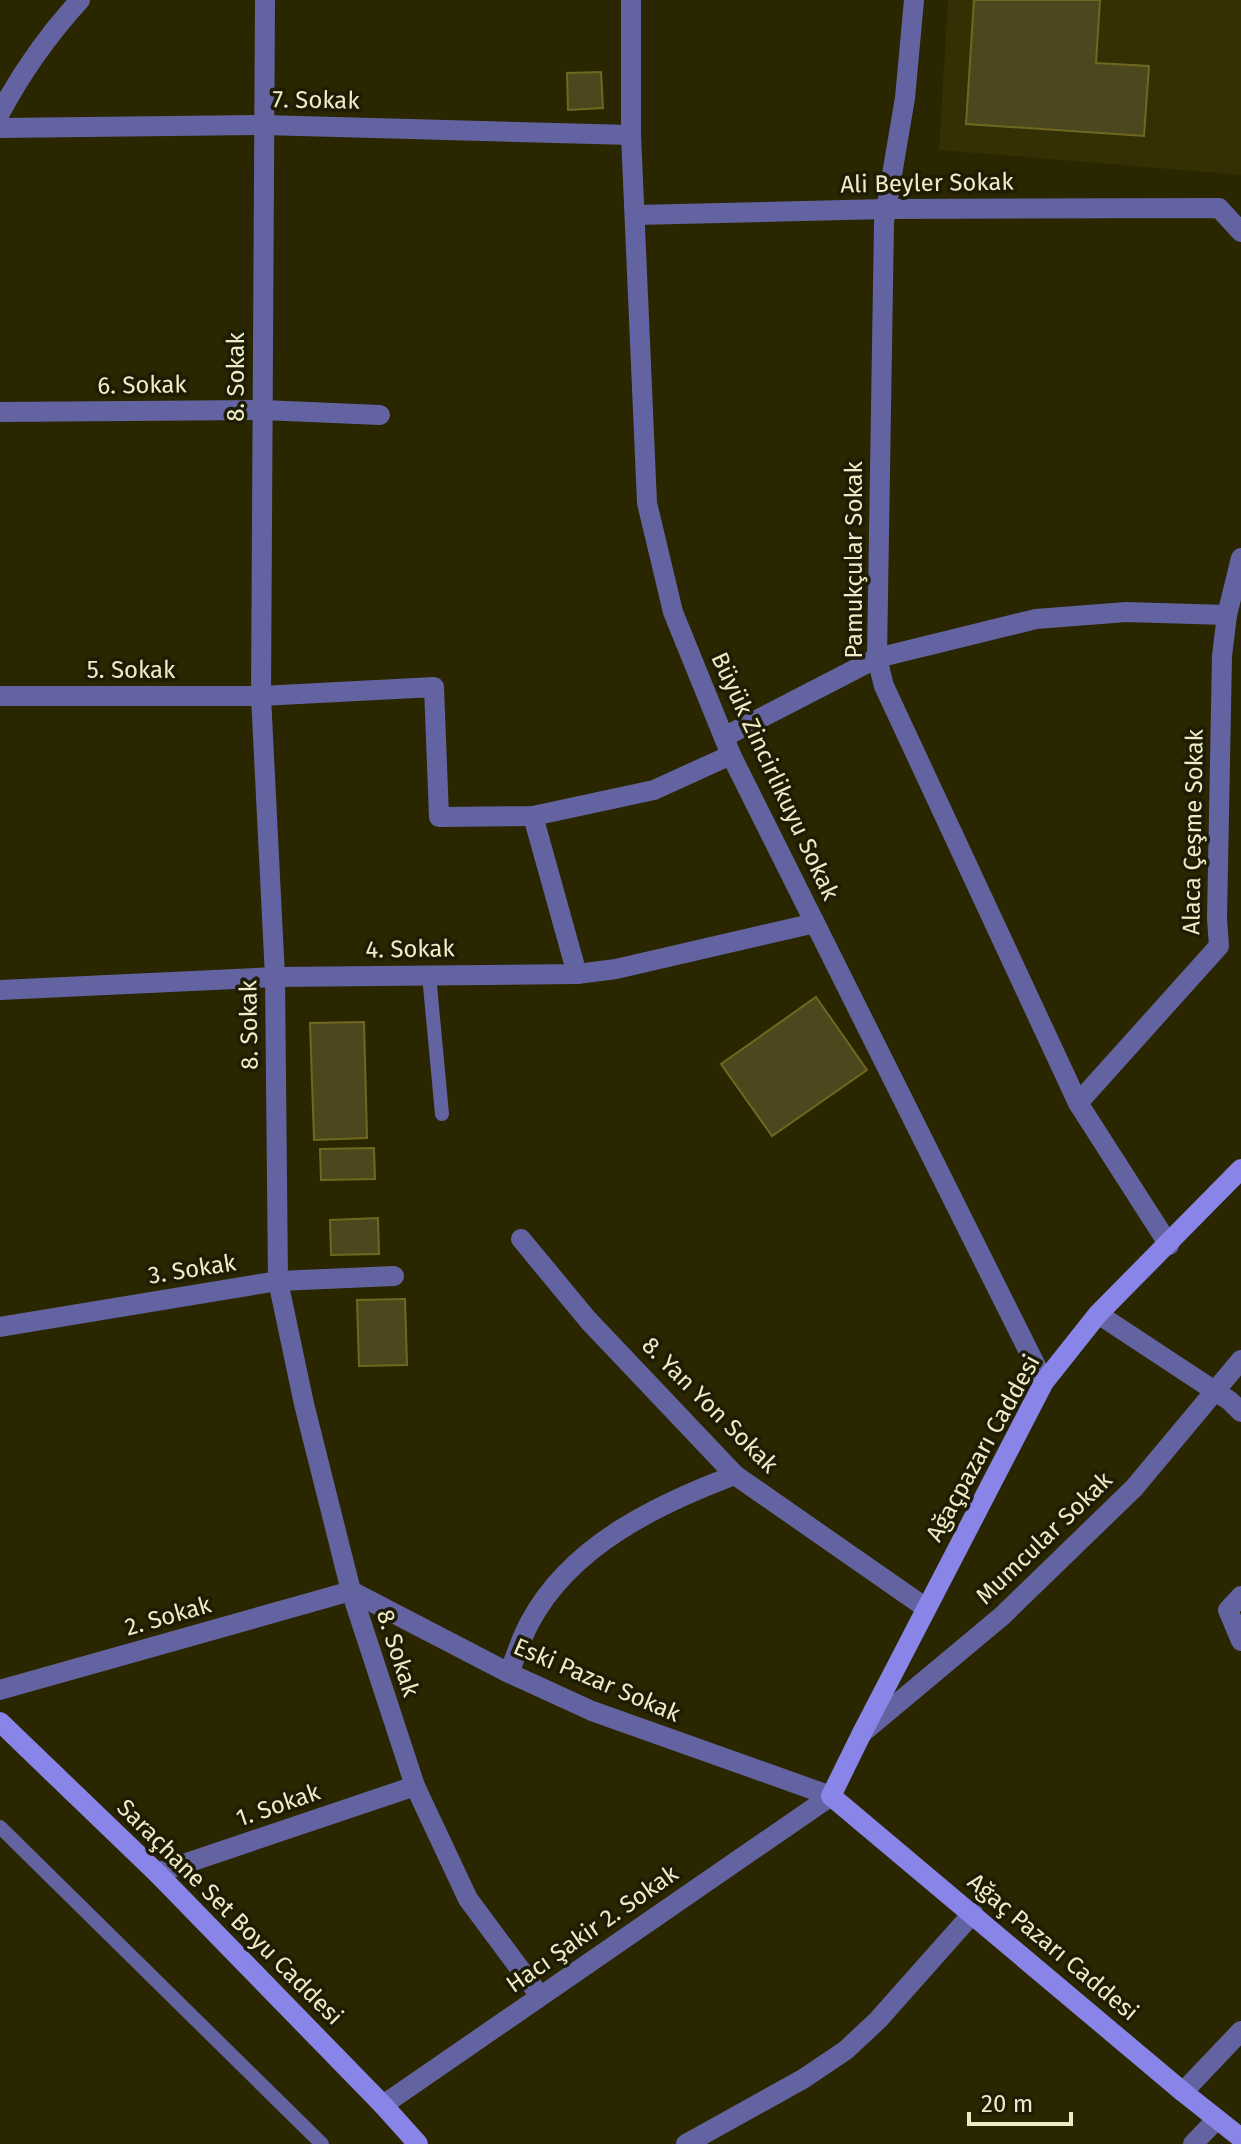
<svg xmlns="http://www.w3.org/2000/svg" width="1241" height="2144" viewBox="0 0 1241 2144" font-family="'Fira Sans',sans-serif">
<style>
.built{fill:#343003}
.building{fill:#4c471c;stroke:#706820;stroke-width:2}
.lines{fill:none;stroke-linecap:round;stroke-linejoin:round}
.lane{stroke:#6463a1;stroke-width:14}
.street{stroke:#6463a1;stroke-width:20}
.secondary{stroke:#8884e8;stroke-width:20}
.labels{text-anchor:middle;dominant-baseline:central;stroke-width:7;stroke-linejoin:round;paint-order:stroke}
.street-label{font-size:24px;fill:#eeebc8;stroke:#1f1c06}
</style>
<rect width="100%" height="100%" fill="#2a2600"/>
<path class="built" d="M 948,0 L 1241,0 L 1241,175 L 939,150 Z"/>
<g class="building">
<path d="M 974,0 L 1100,0 L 1096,63 L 1149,66 L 1144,136 L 966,124 Z"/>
<path d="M 601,72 L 603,108 L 568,110 L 567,73 Z"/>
<path d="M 816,997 L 867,1070 L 772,1136 L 721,1064 Z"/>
<path d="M 364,1022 L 367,1138 L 314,1140 L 310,1023 Z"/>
<path d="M 374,1148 L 375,1179 L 321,1180 L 320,1149 Z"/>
<path d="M 378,1218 L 379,1254 L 331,1255 L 330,1220 Z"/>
<path d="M 405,1299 L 407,1365 L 359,1366 L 357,1300 Z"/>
</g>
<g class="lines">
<g class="lane">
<path d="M 429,975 L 442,1114"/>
<path d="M 0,1827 L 322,2144"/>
</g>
<g class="street">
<path d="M 265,0 L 261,696 L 275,977 L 278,1281 L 304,1404 L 351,1591 L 415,1786 L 468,1899 L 540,1996"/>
<path d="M 631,0 L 631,135 L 647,503 L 673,612 L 731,755 L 1044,1382"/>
<path d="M 914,0 L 905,98 L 884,222 L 877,658 L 884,686 L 1078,1103 L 1169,1245"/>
<path d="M 0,113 C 22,72 48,35 80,0"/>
<path d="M 0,128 L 263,125 L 631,135"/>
<path d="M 636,215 L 886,209 L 1219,208 L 1241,232"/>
<path d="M 0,412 L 262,410 L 380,415"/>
<path d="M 0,696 L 261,696 L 434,687 L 439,817 L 533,816 L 654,790 L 731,755"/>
<path d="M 724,737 L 877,658 L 1036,619 L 1126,612 L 1227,615"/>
<path d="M 533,816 L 577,974"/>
<path d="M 0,990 L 275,977 L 577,974 L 616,969 L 815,923"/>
<path d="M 1078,1103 L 1219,946 L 1217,919 L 1222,656 L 1227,615 L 1241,558"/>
<path d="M 521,1239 L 588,1320 L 735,1475 L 926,1608"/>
<path d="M 1098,1314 L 1230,1401 L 1241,1412"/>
<path d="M 0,1327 L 278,1281 L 394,1276"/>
<path d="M 1241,1596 L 1228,1610 L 1241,1641"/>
<path d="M 509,1673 C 516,1656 521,1638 530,1622 C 571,1545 658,1504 735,1475"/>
<path d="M 0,1690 L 351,1591 L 509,1673 L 592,1711 L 831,1796"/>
<path d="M 862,1733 L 1002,1616 L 1134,1488 L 1241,1360"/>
<path d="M 157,1873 L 415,1786"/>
<path d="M 1183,2092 L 1241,2031"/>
<path d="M 383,2105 L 831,1796"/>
<path d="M 686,2144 L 803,2079 L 846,2050 L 878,2020 L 973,1913"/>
<path d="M 1193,2144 L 1217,2119"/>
</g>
<g class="secondary">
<path d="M 1241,1169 L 1098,1314 L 1044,1382 L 862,1733 L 831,1796 L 1183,2092 L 1241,2138"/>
<path d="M 0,1722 L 157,1873 L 383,2105 L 418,2144"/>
</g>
</g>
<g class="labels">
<g class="street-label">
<text transform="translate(316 100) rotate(1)">7. Sokak</text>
<text transform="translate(927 183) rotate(-1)">Ali Beyler Sokak</text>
<text transform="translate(236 377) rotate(-90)">8. Sokak</text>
<text transform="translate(142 385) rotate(-1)">6. Sokak</text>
<text transform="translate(854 560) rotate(-90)">Pamukçular Sokak</text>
<text x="131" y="670">5. Sokak</text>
<text transform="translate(775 776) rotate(65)">Büyük Zincirlikuyu Sokak</text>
<text transform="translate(1193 832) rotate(-89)">Alaca Çeşme Sokak</text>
<text transform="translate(410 949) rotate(-1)">4. Sokak</text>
<text transform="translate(249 1025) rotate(-91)">8. Sokak</text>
<text transform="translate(192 1269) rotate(-9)">3. Sokak</text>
<text transform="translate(710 1405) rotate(45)">8. Yan Yon Sokak</text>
<text transform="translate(983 1448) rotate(-61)">Ağaçpazarı Caddesi</text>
<text transform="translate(1044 1538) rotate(-44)">Mumcular Sokak</text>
<text transform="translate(168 1616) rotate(-16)">2. Sokak</text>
<text transform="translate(398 1653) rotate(72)">8. Sokak</text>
<text transform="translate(597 1680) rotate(23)">Eski Pazar Sokak</text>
<text transform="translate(278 1805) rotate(-19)">1. Sokak</text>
<text transform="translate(230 1912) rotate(45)">Saraçhane Set Boyu Caddesi</text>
<text transform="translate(592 1929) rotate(-35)">Hacı Şakir 2. Sokak</text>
<text transform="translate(1053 1947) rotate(40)">Ağaç Pazarı Caddesi</text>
</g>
</g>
<path d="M969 2112v12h102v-12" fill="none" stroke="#eeebc8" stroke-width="4"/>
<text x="981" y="2112" font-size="24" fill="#eeebc8" stroke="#1f1c06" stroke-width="6" paint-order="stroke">20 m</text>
</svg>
